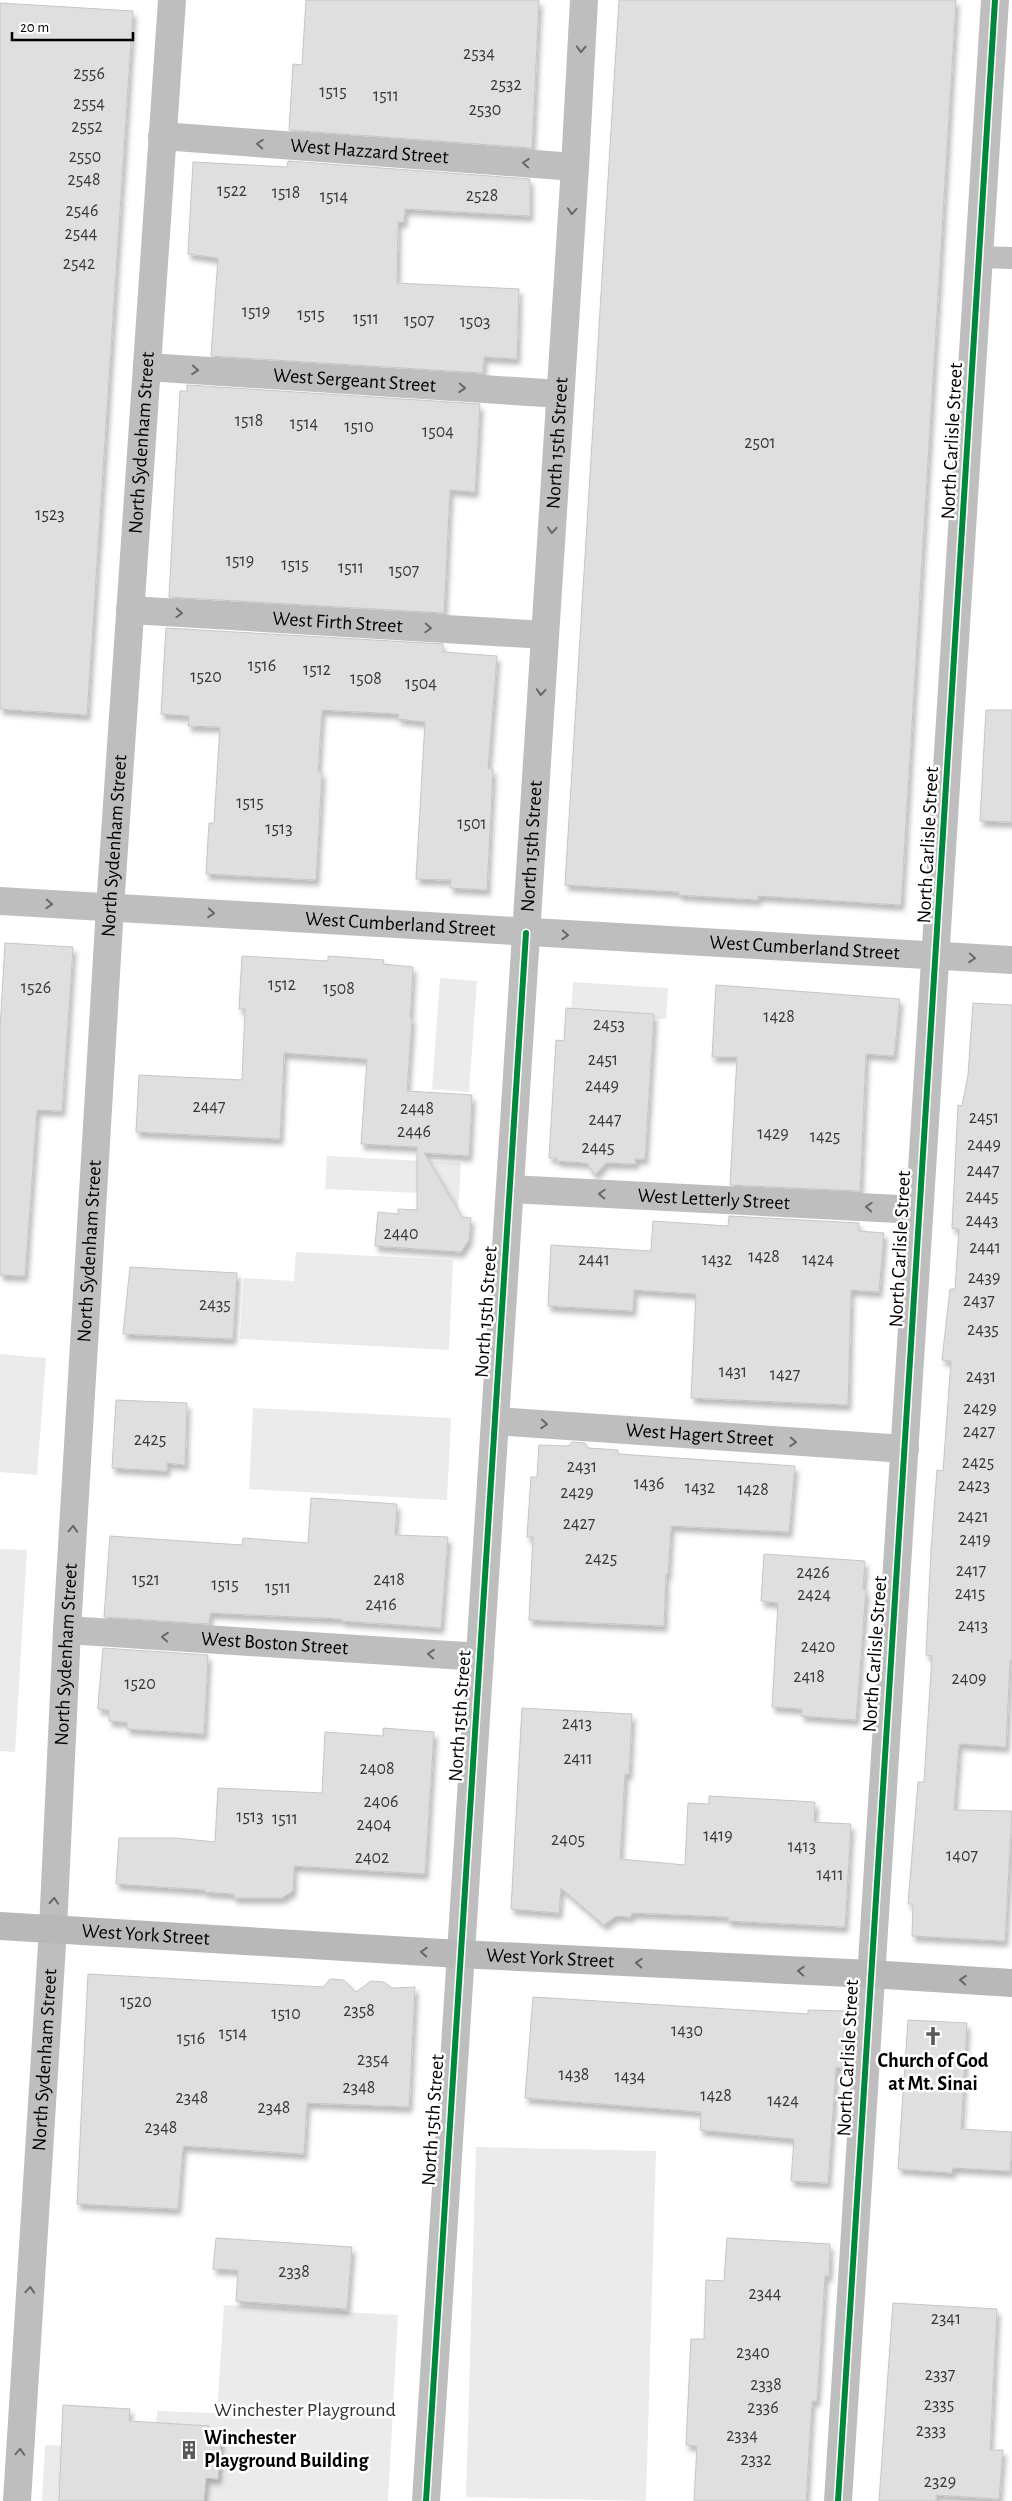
<svg xmlns="http://www.w3.org/2000/svg" width="1012" height="2501" viewBox="0 0 1012 2501" font-family="'Alegreya Sans',sans-serif">
<style>
.green{fill:#ebebeb}
.building{fill:#dfdfdf;stroke:#c6c6c6;filter:url(#shadow)}
.lines{fill:none;stroke-linecap:round;stroke-linejoin:round}
.lane{stroke:#bebebe;stroke-width:22}
.street{stroke:#bebebe;stroke-width:28}
.secondary{stroke:#b8b8b8;stroke-width:28}
.cycleway-casing{stroke:#fff;stroke-width:9}
.cycleway{stroke:#00873e;stroke-width:6}
.oneway{stroke:#686868}
.oneway2{stroke:#656565}
.labels{text-anchor:middle;dominant-baseline:central;stroke-width:5;stroke-linejoin:round;paint-order:stroke}
.number-label{font-size:18px;fill:#383838}
.street-label{font-size:20px;fill:#000;stroke:#fff}
.poi-label{font-size:20px;font-weight:bold;fill:#000;stroke:#fff}
.park-label{font-size:20px;fill:#323232;stroke:#fff}
</style>
<defs>
<filter id="shadow"><feDropShadow dx="3" dy="5.5" stdDeviation="2.5" flood-color="#0004"/></filter>
</defs>
<rect width="100%" height="100%" fill="#fff"/>
<g class="green">
<path d="M 440,978 L 477,981 L 469,1092 L 432,1089 Z"/>
<path d="M 573,982 L 668,988 L 666,1019 L 571,1013 Z"/>
<path d="M 327,1156 L 461,1163 L 458,1213 L 421,1193 L 325,1189 Z"/>
<path d="M 296,1252 L 453,1260 L 449,1350 L 240,1339 L 244,1278 L 294,1281 Z"/>
<path d="M 0,1354 L 46,1358 L 37,1475 L 0,1472 Z"/>
<path d="M 253,1408 L 451,1418 L 447,1500 L 249,1489 Z"/>
<path d="M 0,1549 L 27,1550 L 15,1752 L 0,1751 Z"/>
<path d="M 476,2147 L 656,2151 L 646,2501 L 466,2497 Z"/>
<path d="M 224,2305 L 398,2315 L 388,2501 L 42,2501 L 45,2445 L 155,2449 L 157,2411 L 217,2413 Z"/>
</g>
<g class="building">
<path d="M 306,0 L 539,0 L 532,148 L 289,130 L 293,64 L 302,65 Z"/>
<path d="M 619,0 L 956,0 L 901,905 L 758,896 L 758,900 L 679,895 L 679,892 L 565,885 Z"/>
<path d="M 0,3 L 133,11 L 87,715 L 0,709 Z"/>
<path d="M 288,161 L 530,179 L 530,216 L 405,209 L 404,222 L 398,222 L 397,283 L 519,289 L 517,359 L 484,357 L 483,373 L 211,356 L 218,258 L 188,254 L 193,162 L 287,167 Z"/>
<path d="M 187,385 L 480,404 L 475,492 L 450,490 L 444,613 L 169,597 L 180,391 L 187,391 Z"/>
<path d="M 166,628 L 443,644 L 443,652 L 497,656 L 488,769 L 493,769 L 487,890 L 450,888 L 451,880 L 416,879 L 425,722 L 398,719 L 399,714 L 322,710 L 318,772 L 322,772 L 316,880 L 206,874 L 209,823 L 214,823 L 220,727 L 188,726 L 189,716 L 161,714 Z"/>
<path d="M 986,710 L 1012,710 L 1012,822 L 980,821 Z"/>
<path d="M 5,943 L 73,947 L 62,1111 L 37,1110 L 25,1276 L 0,1275 L 0,1030 Z"/>
<path d="M 242,956 L 328,961 L 328,956 L 343,957 L 384,960 L 383,964 L 413,967 L 410,1018 L 412,1018 L 407,1091 L 472,1095 L 469,1156 L 424,1153 L 462,1217 L 471,1218 L 469,1240 L 461,1252 L 375,1246 L 378,1212 L 398,1214 L 398,1209 L 417,1210 L 417,1147 L 361,1144 L 367,1059 L 284,1053 L 280,1139 L 136,1132 L 139,1075 L 242,1080 L 245,1009 L 239,1009 Z"/>
<path d="M 716,985 L 900,999 L 894,1056 L 866,1054 L 860,1191 L 730,1185 L 737,1057 L 712,1057 Z"/>
<path d="M 973,1003 L 1012,1005 L 1012,1660 L 1010,1660 L 1006,1747 L 959,1744 L 954,1810 L 1012,1811 L 1005,1941 L 912,1936 L 913,1904 L 908,1904 L 918,1782 L 924,1782 L 932,1656 L 926,1655 L 931,1551 L 937,1470 L 943,1471 L 951,1361 L 942,1360 L 950,1289 L 955,1289 L 959,1229 L 952,1228 L 958,1105 L 962,1106 L 968,1075 Z"/>
<path d="M 566,1008 L 654,1014 L 645,1159 L 635,1159 L 636,1164 L 606,1163 L 595,1175 L 587,1163 L 557,1161 L 557,1158 L 549,1158 L 556,1040 L 564,1041 Z"/>
<path d="M 729,1216 L 859,1223 L 859,1231 L 884,1233 L 879,1292 L 851,1290 L 848,1405 L 691,1398 L 696,1294 L 634,1290 L 633,1311 L 548,1306 L 551,1245 L 651,1251 L 653,1221 L 728,1226 Z"/>
<path d="M 130,1267 L 237,1273 L 233,1339 L 123,1334 Z"/>
<path d="M 116,1400 L 187,1403 L 185,1465 L 167,1463 L 167,1471 L 112,1468 Z"/>
<path d="M 572,1442 L 585,1443 L 588,1448 L 618,1450 L 618,1454 L 795,1466 L 789,1532 L 671,1526 L 668,1574 L 666,1574 L 664,1626 L 529,1620 L 533,1537 L 527,1537 L 531,1477 L 537,1477 L 539,1445 L 568,1446 Z"/>
<path d="M 311,1498 L 397,1504 L 395,1535 L 448,1537 L 441,1628 L 342,1621 L 342,1619 L 210,1613 L 209,1624 L 104,1617 L 110,1536 L 242,1545 L 243,1538 L 308,1543 Z"/>
<path d="M 764,1554 L 865,1561 L 863,1589 L 866,1590 L 856,1720 L 801,1716 L 802,1709 L 772,1707 L 778,1603 L 761,1601 Z"/>
<path d="M 103,1648 L 208,1655 L 204,1734 L 127,1729 L 127,1722 L 109,1721 L 109,1710 L 98,1709 L 98,1706 Z"/>
<path d="M 522,1708 L 632,1714 L 629,1774 L 625,1774 L 620,1859 L 685,1865 L 688,1803 L 709,1804 L 709,1796 L 815,1802 L 814,1822 L 851,1824 L 845,1927 L 728,1921 L 728,1917 L 632,1913 L 631,1917 L 616,1916 L 604,1925 L 561,1888 L 559,1913 L 511,1909 Z"/>
<path d="M 383,1728 L 434,1732 L 425,1874 L 294,1866 L 293,1891 L 282,1898 L 234,1898 L 234,1894 L 205,1892 L 205,1890 L 116,1884 L 119,1838 L 176,1838 L 215,1842 L 218,1788 L 322,1793 L 325,1732 L 383,1736 Z"/>
<path d="M 88,1974 L 323,1987 L 330,1979 L 344,1980 L 356,1992 L 371,1981 L 384,1982 L 392,1988 L 415,1987 L 409,2107 L 307,2103 L 304,2154 L 183,2146 L 178,2209 L 77,2204 Z"/>
<path d="M 533,1997 L 808,2014 L 808,2010 L 845,2011 L 842,2068 L 836,2067 L 828,2183 L 791,2181 L 794,2139 L 700,2130 L 701,2112 L 525,2098 Z"/>
<path d="M 908,2020 L 967,2023 L 961,2129 L 1012,2132 L 1010,2171 L 953,2168 L 952,2173 L 898,2169 Z"/>
<path d="M 216,2238 L 352,2247 L 347,2309 L 236,2301 L 238,2270 L 213,2269 Z"/>
<path d="M 727,2238 L 830,2244 L 829,2276 L 825,2276 L 817,2401 L 812,2401 L 806,2501 L 694,2501 L 697,2446 L 686,2445 L 691,2339 L 704,2339 L 706,2280 L 724,2281 Z"/>
<path d="M 893,2303 L 997,2309 L 990,2450 L 1003,2450 L 999,2499 L 936,2495 L 936,2501 L 879,2501 Z"/>
<path d="M 63,2405 L 130,2409 L 129,2421 L 209,2426 L 209,2436 L 221,2438 L 218,2479 L 206,2478 L 204,2501 L 59,2501 Z"/>
</g>
<g class="lines">
<path class="lane" d="M 979,257 L 1012,258"/>
<g class="street">
<path id="s1" d="M 162,136 L 575,167"/>
<path id="s2" d="M 147,367 L 560,394"/>
<path id="s3" d="M 130,610 L 545,635"/>
<path id="s4" d="M 0,901 L 1012,960"/>
<path id="s5" d="M 510,1189 L 918,1210"/>
<path id="s6" d="M 495,1421 L 905,1449"/>
<path id="s7" d="M 67,1630 L 480,1657"/>
<path id="s8" d="M 17,2501 L 53,1929 L 67,1630 L 110,907 L 172,0"/>
<path id="s9" d="M 426,2501 L 575,167 L 584,0"/>
<path d="M 838,2501 C 889,1667 945,834 995,0"/>
</g>
<path class="secondary" id="s10" d="M 0,1926 L 459,1954 L 870,1974 L 1012,1983"/>
<g class="cycleway-casing">
<g id="cycleway">
<path d="M 426,2501 L 526,933"/>
<path d="M 838,2501 C 889,1667 945,834 995,0"/>
</g>
</g>
<use href="#cycleway" class="cycleway"/>
</g>
<defs><path id="oneway-chevron" d="M-2-3.5L2.5 0L-2 3.5" fill="none" stroke-width="1.6" stroke-linecap="round" stroke-linejoin="round" transform="scale(1.25)"/></defs>
<g class="oneway">
<use href="#oneway-chevron" transform="translate(581 49) rotate(93)"/>
<use href="#oneway-chevron" transform="translate(260 144) rotate(-176)"/>
<use href="#oneway-chevron" transform="translate(526 163) rotate(-176)"/>
<use href="#oneway-chevron" transform="translate(572 211) rotate(94)"/>
<use href="#oneway-chevron" transform="translate(195 370) rotate(4)"/>
<use href="#oneway-chevron" transform="translate(462 388) rotate(4)"/>
<use href="#oneway-chevron" transform="translate(552 530) rotate(94)"/>
<use href="#oneway-chevron" transform="translate(179 613) rotate(3)"/>
<use href="#oneway-chevron" transform="translate(428 628) rotate(3)"/>
<use href="#oneway-chevron" transform="translate(541 692) rotate(94)"/>
<use href="#oneway-chevron" transform="translate(49 904) rotate(3)"/>
<use href="#oneway-chevron" transform="translate(211 913) rotate(4)"/>
<use href="#oneway-chevron" transform="translate(565 935) rotate(3)"/>
<use href="#oneway-chevron" transform="translate(972 958) rotate(4)"/>
<use href="#oneway-chevron" transform="translate(602 1194) rotate(-177)"/>
<use href="#oneway-chevron" transform="translate(869 1207) rotate(-177)"/>
<use href="#oneway-chevron" transform="translate(544 1424) rotate(4)"/>
<use href="#oneway-chevron" transform="translate(793 1442) rotate(4)"/>
<use href="#oneway-chevron" transform="translate(73 1529) rotate(-87)"/>
<use href="#oneway-chevron" transform="translate(165 1637) rotate(-176)"/>
<use href="#oneway-chevron" transform="translate(431 1654) rotate(-176)"/>
<use href="#oneway-chevron" transform="translate(54 1901) rotate(-87)"/>
<use href="#oneway-chevron" transform="translate(30 2290) rotate(-86)"/>
<use href="#oneway-chevron" transform="translate(20 2452) rotate(-86)"/>
</g>
<g class="oneway2">
<use href="#oneway-chevron" transform="translate(424 1952) rotate(-176)"/>
<use href="#oneway-chevron" transform="translate(639 1963) rotate(-177)"/>
<use href="#oneway-chevron" transform="translate(801 1971) rotate(-177)"/>
<use href="#oneway-chevron" transform="translate(963 1980) rotate(-176)"/>
</g>
<defs>
<g id="church-bare" transform="scale(1.5)"><path d="M-1.2-6h2.4v3.5h3.3v2.4h-3.3V6h-2.4V-.1h-3.3v-2.4h3.3Z" fill="#595959" stroke="#fff" stroke-width="2.5" paint-order="stroke"/></g>
<g id="building-bare" transform="scale(1.5)"><path d="M-4-6H4V6H1V3H-1V6H-4ZM-2.5-4.3h1.7v1.8h-1.7ZM.8-4.3h1.7v1.8H.8ZM-2.5-1h1.7V.8h-1.7ZM.8-1h1.7V.8H.8Z" fill="#595959" stroke="#fff" stroke-width="2.5" paint-order="stroke"/></g>
</defs>
<g fill-rule="evenodd">
<use href="#church-bare" x="933" y="2036"/>
<use href="#building-bare" x="189" y="2450"/>
</g>
<g class="labels">
<g class="number-label">
<text x="479" y="54">2534</text>
<text x="89" y="74">2556</text>
<text x="506" y="85">2532</text>
<text x="333" y="92">1515</text>
<text x="386" y="96">1511</text>
<text x="89" y="104">2554</text>
<text x="485" y="110">2530</text>
<text x="87" y="127">2552</text>
<text x="85" y="157">2550</text>
<text x="84" y="180">2548</text>
<text x="232" y="191">1522</text>
<text x="286" y="193">1518</text>
<text x="482" y="196">2528</text>
<text x="334" y="197">1514</text>
<text x="82" y="211">2546</text>
<text x="81" y="234">2544</text>
<text x="79" y="264">2542</text>
<text x="256" y="312">1519</text>
<text x="311" y="315">1515</text>
<text x="366" y="319">1511</text>
<text x="419" y="321">1507</text>
<text x="475" y="322">1503</text>
<text x="249" y="421">1518</text>
<text x="304" y="424">1514</text>
<text x="359" y="427">1510</text>
<text x="438" y="432">1504</text>
<text x="760" y="443">2501</text>
<text x="50" y="515">1523</text>
<text x="240" y="561">1519</text>
<text x="295" y="565">1515</text>
<text x="351" y="568">1511</text>
<text x="404" y="571">1507</text>
<text x="262" y="666">1516</text>
<text x="317" y="670">1512</text>
<text x="206" y="677">1520</text>
<text x="366" y="679">1508</text>
<text x="421" y="684">1504</text>
<text x="250" y="803">1515</text>
<text x="472" y="824">1501</text>
<text x="279" y="829">1513</text>
<text x="282" y="985">1512</text>
<text x="36" y="988">1526</text>
<text x="339" y="989">1508</text>
<text x="779" y="1017">1428</text>
<text x="609" y="1025">2453</text>
<text x="603" y="1060">2451</text>
<text x="602" y="1086">2449</text>
<text x="209" y="1107">2447</text>
<text x="417" y="1109">2448</text>
<text x="984" y="1118">2451</text>
<text x="605" y="1120">2447</text>
<text x="414" y="1132">2446</text>
<text x="773" y="1134">1429</text>
<text x="825" y="1137">1425</text>
<text x="984" y="1145">2449</text>
<text x="598" y="1148">2445</text>
<text x="983" y="1171">2447</text>
<text x="982" y="1197">2445</text>
<text x="982" y="1221">2443</text>
<text x="401" y="1234">2440</text>
<text x="985" y="1248">2441</text>
<text x="764" y="1257">1428</text>
<text x="594" y="1260">2441</text>
<text x="717" y="1260">1432</text>
<text x="818" y="1260">1424</text>
<text x="984" y="1278">2439</text>
<text x="979" y="1301">2437</text>
<text x="215" y="1305">2435</text>
<text x="983" y="1330">2435</text>
<text x="733" y="1372">1431</text>
<text x="785" y="1375">1427</text>
<text x="981" y="1377">2431</text>
<text x="980" y="1409">2429</text>
<text x="979" y="1432">2427</text>
<text x="150" y="1440">2425</text>
<text x="978" y="1463">2425</text>
<text x="582" y="1467">2431</text>
<text x="649" y="1484">1436</text>
<text x="974" y="1486">2423</text>
<text x="700" y="1488">1432</text>
<text x="753" y="1490">1428</text>
<text x="577" y="1493">2429</text>
<text x="973" y="1517">2421</text>
<text x="579" y="1524">2427</text>
<text x="975" y="1540">2419</text>
<text x="601" y="1559">2425</text>
<text x="971" y="1571">2417</text>
<text x="813" y="1573">2426</text>
<text x="146" y="1580">1521</text>
<text x="389" y="1580">2418</text>
<text x="225" y="1585">1515</text>
<text x="278" y="1588">1511</text>
<text x="970" y="1594">2415</text>
<text x="814" y="1595">2424</text>
<text x="381" y="1605">2416</text>
<text x="973" y="1626">2413</text>
<text x="818" y="1647">2420</text>
<text x="809" y="1677">2418</text>
<text x="969" y="1679">2409</text>
<text x="140" y="1684">1520</text>
<text x="577" y="1724">2413</text>
<text x="578" y="1759">2411</text>
<text x="377" y="1769">2408</text>
<text x="381" y="1802">2406</text>
<text x="250" y="1817">1513</text>
<text x="285" y="1819">1511</text>
<text x="374" y="1825">2404</text>
<text x="718" y="1836">1419</text>
<text x="568" y="1840">2405</text>
<text x="802" y="1847">1413</text>
<text x="962" y="1856">1407</text>
<text x="372" y="1858">2402</text>
<text x="830" y="1875">1411</text>
<text x="136" y="2002">1520</text>
<text x="359" y="2011">2358</text>
<text x="286" y="2014">1510</text>
<text x="687" y="2031">1430</text>
<text x="233" y="2034">1514</text>
<text x="191" y="2039">1516</text>
<text x="373" y="2060">2354</text>
<text x="574" y="2075">1438</text>
<text x="630" y="2077">1434</text>
<text x="359" y="2088">2348</text>
<text x="716" y="2096">1428</text>
<text x="192" y="2098">2348</text>
<text x="783" y="2101">1424</text>
<text x="274" y="2108">2348</text>
<text x="161" y="2128">2348</text>
<text x="294" y="2272">2338</text>
<text x="765" y="2294">2344</text>
<text x="946" y="2319">2341</text>
<text x="753" y="2353">2340</text>
<text x="940" y="2375">2337</text>
<text x="766" y="2385">2338</text>
<text x="939" y="2405">2335</text>
<text x="763" y="2408">2336</text>
<text x="931" y="2431">2333</text>
<text x="742" y="2436">2334</text>
<text x="756" y="2460">2332</text>
<text x="940" y="2482">2329</text>
</g>
<g class="street-label">
<text stroke="none"><textPath href="#s1" startOffset="208">West Hazzard Street</textPath></text>
<text stroke="none"><textPath href="#s2" startOffset="208">West Sergeant Street</textPath></text>
<text transform="translate(952 441) rotate(-87)">North Carlisle Street</text>
<text stroke="none"><textPath href="#s8" startOffset="2062">North Sydenham Street</textPath></text>
<text stroke="none"><textPath href="#s9" startOffset="2062">North 15th Street</textPath></text>
<text stroke="none"><textPath href="#s3" startOffset="208">West Firth Street</textPath></text>
<text transform="translate(928 845) rotate(-87)">North Carlisle Street</text>
<text stroke="none"><textPath href="#s8" startOffset="1658">North Sydenham Street</textPath></text>
<text stroke="none"><textPath href="#s9" startOffset="1658">North 15th Street</textPath></text>
<text stroke="none"><textPath href="#s4" startOffset="401">West Cumberland Street</textPath></text>
<text stroke="none"><textPath href="#s4" startOffset="806">West Cumberland Street</textPath></text>
<text stroke="none"><textPath href="#s5" startOffset="204">West Letterly Street</textPath></text>
<text transform="translate(900 1249) rotate(-87)">North Carlisle Street</text>
<text stroke="none"><textPath href="#s8" startOffset="1252">North Sydenham Street</textPath></text>
<text transform="translate(486 1312) rotate(-86)">North 15th Street</text>
<text stroke="none"><textPath href="#s6" startOffset="205">West Hagert Street</textPath></text>
<text stroke="none"><textPath href="#s7" startOffset="208">West Boston Street</textPath></text>
<text transform="translate(875 1654) rotate(-86)">North Carlisle Street</text>
<text stroke="none"><textPath href="#s8" startOffset="848">North Sydenham Street</textPath></text>
<text transform="translate(460 1716) rotate(-86)">North 15th Street</text>
<text stroke="none"><textPath href="#s10" startOffset="146">West York Street</textPath></text>
<text stroke="none"><textPath href="#s10" startOffset="551">West York Street</textPath></text>
<text transform="translate(848 2058) rotate(-87)">North Carlisle Street</text>
<text stroke="none"><textPath href="#s8" startOffset="442">North Sydenham Street</textPath></text>
<text transform="translate(433 2120) rotate(-86)">North 15th Street</text>
</g>
<g class="poi-label">
<text x="933" y="2061">Church of God<tspan x="933" dy="23">at Mt. Sinai</tspan></text>
<text x="204" y="2438" text-anchor="start">Winchester<tspan x="204" dy="23">Playground Building</tspan></text>
</g>
<g class="park-label">
<text x="305" y="2410">Winchester Playground</text>
</g>
</g>
<path d="M12 32v8h121v-8" fill="none" stroke="#000000" stroke-width="2.5"/>
<text x="20" y="32" font-size="15" fill="#000000" stroke="#ffffff" stroke-width="4" paint-order="stroke">20 m</text>
</svg>
